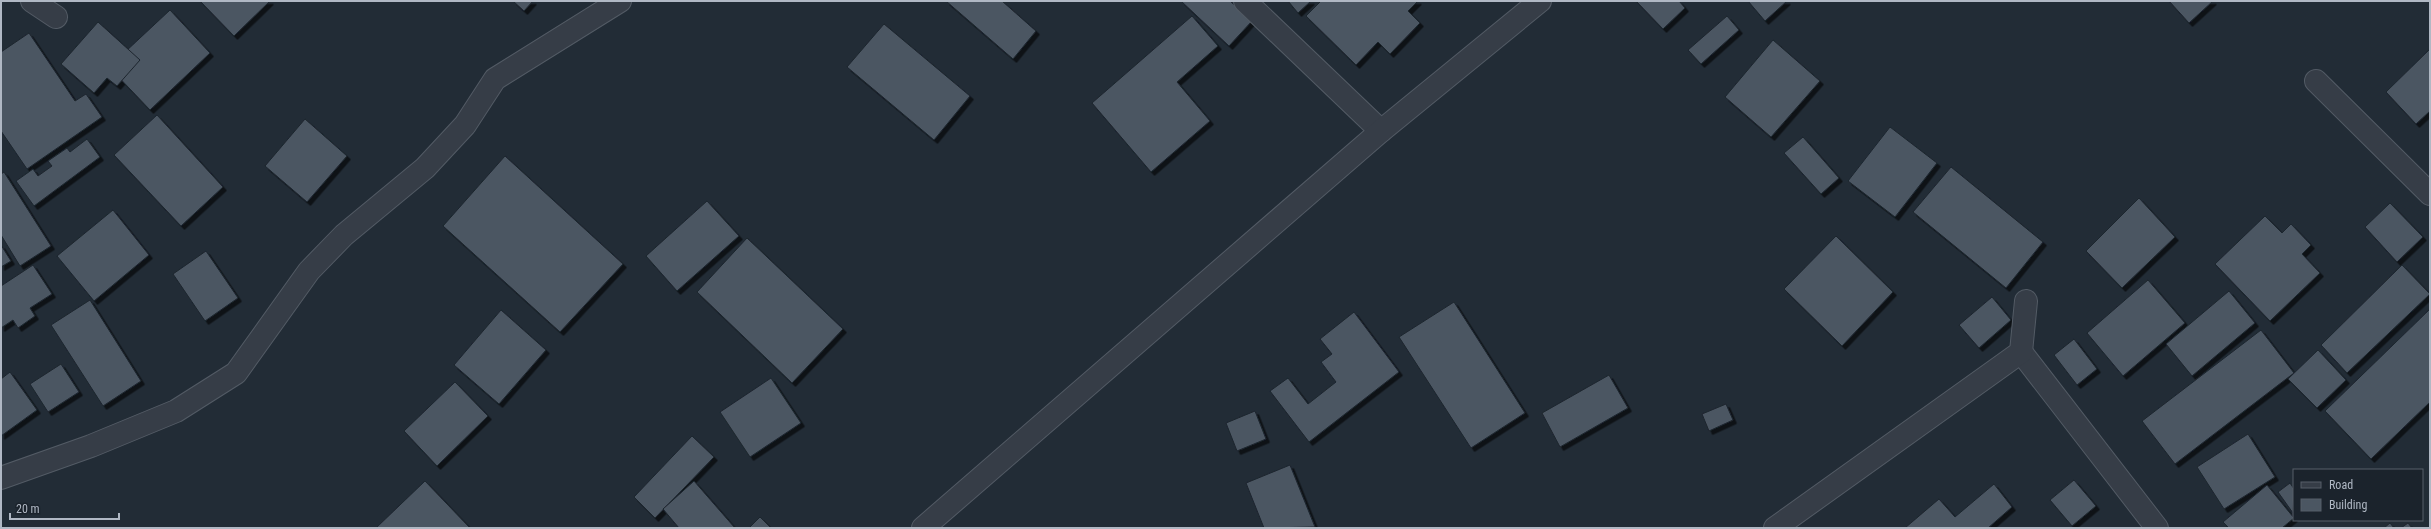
<svg xmlns="http://www.w3.org/2000/svg" width="2431" height="529" viewBox="0 0 2431 529" font-family="'Roboto Condensed',sans-serif">
<style>
.building{fill:#4b5662;stroke:#1d252e;filter:url(#shadow)}
.lines{fill:none;stroke-linecap:round;stroke-linejoin:round}
.minor-casing{stroke:#535b65;stroke-width:24}
.tertiary-casing{stroke:#535b65;stroke-width:24}
.minor{stroke:#363d47;stroke-width:22}
.tertiary{stroke:#363d47;stroke-width:22}
</style>
<defs>
<filter id="shadow"><feDropShadow dx="3.5" dy="3.5" stdDeviation="0" flood-color="#0009"/></filter>
</defs>
<rect width="100%" height="100%" fill="#222c36"/>
<g class="building">
<path d="M 200,1 L 270,1 L 234,36 Z"/>
<path d="M 513,1 L 533,1 L 524,11 Z"/>
<path d="M 946,1 L 1002,1 L 1036,31 L 1013,59 Z"/>
<path d="M 1181,1 L 1230,1 L 1252,21 L 1229,46 Z"/>
<path d="M 1288,1 L 1311,1 L 1298,13 Z"/>
<path d="M 1321,1 L 1418,1 L 1408,11 L 1420,23 L 1390,54 L 1378,42 L 1356,65 L 1306,16 Z"/>
<path d="M 1636,1 L 1679,1 L 1685,8 L 1663,29 Z"/>
<path d="M 1748,1 L 1787,1 L 1765,21 Z"/>
<path d="M 2169,1 L 2213,1 L 2189,23 Z"/>
<path d="M 170,10 L 210,53 L 150,110 L 109,67 Z"/>
<path d="M 1192,16 L 1218,46 L 1177,82 L 1210,121 L 1151,172 L 1092,103 Z"/>
<path d="M 1727,16 L 1739,30 L 1701,64 L 1688,50 Z"/>
<path d="M 98,22 L 140,60 L 117,86 L 107,78 L 94,93 L 61,64 Z"/>
<path d="M 884,24 L 970,96 L 934,140 L 847,67 Z"/>
<path d="M 29,33 L 75,101 L 86,94 L 102,117 L 27,169 L 1,131 L 1,52 Z"/>
<path d="M 1773,40 L 1820,81 L 1771,137 L 1725,97 Z"/>
<path d="M 2430,49 L 2430,111 L 2416,124 L 2386,92 Z"/>
<path d="M 157,115 L 223,187 L 181,226 L 114,155 Z"/>
<path d="M 305,119 L 347,156 L 307,202 L 265,166 Z"/>
<path d="M 1890,127 L 1937,163 L 1895,217 L 1848,181 Z"/>
<path d="M 1803,137 L 1839,178 L 1821,194 L 1784,153 Z"/>
<path d="M 87,139 L 100,157 L 34,206 L 16,181 L 33,169 L 38,176 L 52,166 L 48,161 L 67,148 L 70,152 Z"/>
<path d="M 505,156 L 623,264 L 560,332 L 443,226 Z"/>
<path d="M 1951,167 L 2043,242 L 2006,288 L 1913,212 Z"/>
<path d="M 4,172 L 51,246 L 20,266 L 1,235 L 1,174 Z"/>
<path d="M 2139,198 L 2175,237 L 2122,288 L 2086,251 Z"/>
<path d="M 707,201 L 739,236 L 677,291 L 646,256 Z"/>
<path d="M 2390,203 L 2423,237 L 2397,262 L 2365,227 Z"/>
<path d="M 113,210 L 149,255 L 94,301 L 57,256 Z"/>
<path d="M 2265,216 L 2282,233 L 2291,224 L 2311,245 L 2302,254 L 2320,273 L 2270,321 L 2215,264 Z"/>
<path d="M 1836,236 L 1893,292 L 1842,346 L 1784,289 Z"/>
<path d="M 747,238 L 843,329 L 792,383 L 697,292 Z"/>
<path d="M 1,245 L 11,261 L 1,267 Z"/>
<path d="M 206,251 L 238,298 L 205,321 L 173,274 Z"/>
<path d="M 33,265 L 52,294 L 30,308 L 35,316 L 18,328 L 13,320 L 1,328 L 1,286 Z"/>
<path d="M 2402,265 L 2430,294 L 2347,373 L 2321,345 Z"/>
<path d="M 2148,280 L 2185,323 L 2123,376 L 2087,333 Z"/>
<path d="M 2229,291 L 2255,323 L 2192,376 L 2166,344 Z"/>
<path d="M 1992,297 L 2011,320 L 1979,348 L 1959,325 Z"/>
<path d="M 90,300 L 141,381 L 103,406 L 51,325 Z"/>
<path d="M 1454,302 L 1525,413 L 1471,448 L 1399,337 Z"/>
<path d="M 2430,309 L 2430,402 L 2371,459 L 2325,411 Z"/>
<path d="M 501,310 L 546,350 L 499,404 L 454,365 Z"/>
<path d="M 1354,312 L 1399,372 L 1309,442 L 1270,391 L 1288,378 L 1308,404 L 1336,382 L 1321,362 L 1332,354 L 1320,339 Z"/>
<path d="M 2261,330 L 2294,373 L 2175,464 L 2142,421 Z"/>
<path d="M 2074,339 L 2097,369 L 2077,385 L 2054,355 Z"/>
<path d="M 2318,350 L 2346,380 L 2317,408 L 2288,379 Z"/>
<path d="M 61,364 L 79,392 L 48,412 L 30,384 Z"/>
<path d="M 10,372 L 37,410 L 1,436 L 1,379 Z"/>
<path d="M 1609,375 L 1628,408 L 1560,447 L 1542,413 Z"/>
<path d="M 771,378 L 801,423 L 750,457 L 720,412 Z"/>
<path d="M 455,382 L 488,416 L 437,466 L 404,431 Z"/>
<path d="M 1726,404 L 1733,420 L 1709,431 L 1702,414 Z"/>
<path d="M 1255,411 L 1266,439 L 1237,451 L 1226,423 Z"/>
<path d="M 2248,434 L 2275,477 L 2224,509 L 2197,467 Z"/>
<path d="M 692,436 L 714,457 L 655,518 L 634,497 Z"/>
<path d="M 1290,465 L 1315,527 L 1264,528 L 1246,483 Z"/>
<path d="M 2074,480 L 2096,506 L 2072,526 L 2050,500 Z"/>
<path d="M 425,481 L 470,528 L 376,528 Z"/>
<path d="M 694,481 L 735,528 L 679,528 L 663,509 Z"/>
<path d="M 2290,483 L 2294,489 L 2293,513 L 2278,492 Z"/>
<path d="M 1994,484 L 2012,507 L 1988,528 L 1905,528 L 1939,499 L 1955,517 Z"/>
<path d="M 2267,485 L 2294,518 L 2282,528 L 2229,528 L 2223,522 Z"/>
<path d="M 760,517 L 771,528 L 749,528 Z"/>
<path d="M 2390,523 L 2394,528 L 2384,528 Z"/>
<path d="M 2408,523 L 2412,528 L 2401,528 Z"/>
</g>
<g class="lines">
<g class="minor-casing">
<g id="minor">
<path d="M 32,1 L 56,17"/>
<path d="M 1245,1 L 1381,131"/>
<path d="M 2316,81 L 2430,194"/>
<path d="M 2021,352 L 2157,528"/>
<path d="M 1,478 L 91,446 L 176,411 L 236,373 L 309,271 L 344,235 L 425,168 L 465,125 L 495,79 L 620,1"/>
<path d="M 1775,528 L 2021,352 L 2026,301"/>
</g>
</g>
<g class="tertiary-casing">
<path id="tertiary" d="M 923,528 L 1381,131 L 1540,1"/>
</g>
<use href="#minor" class="minor"/>
<use href="#tertiary" class="tertiary"/>
</g>
<rect width="2431" height="529" fill="none" stroke="#b0b8c4" stroke-width="4"/>
<rect x="2293" y="469" width="130" height="52" fill="#1b232c" stroke="#575f69"/>
<rect x="2301" y="482" width="20" height="6" fill="#363d47" stroke="#575f69"/>
<text x="2329" y="489" font-size="12" fill="#b0b8c4">Road</text>
<rect x="2301" y="499" width="20" height="12" fill="#4b5662" stroke="#575f69"/>
<text x="2329" y="509" font-size="12" fill="#b0b8c4">Building</text>
<path d="M10 513v6h109v-6" fill="none" stroke="#b0b8c4" stroke-width="2"/>
<text x="16" y="513" font-size="12" fill="#b0b8c4" stroke="#1b232c" stroke-width="3" paint-order="stroke">20 m</text>
</svg>
